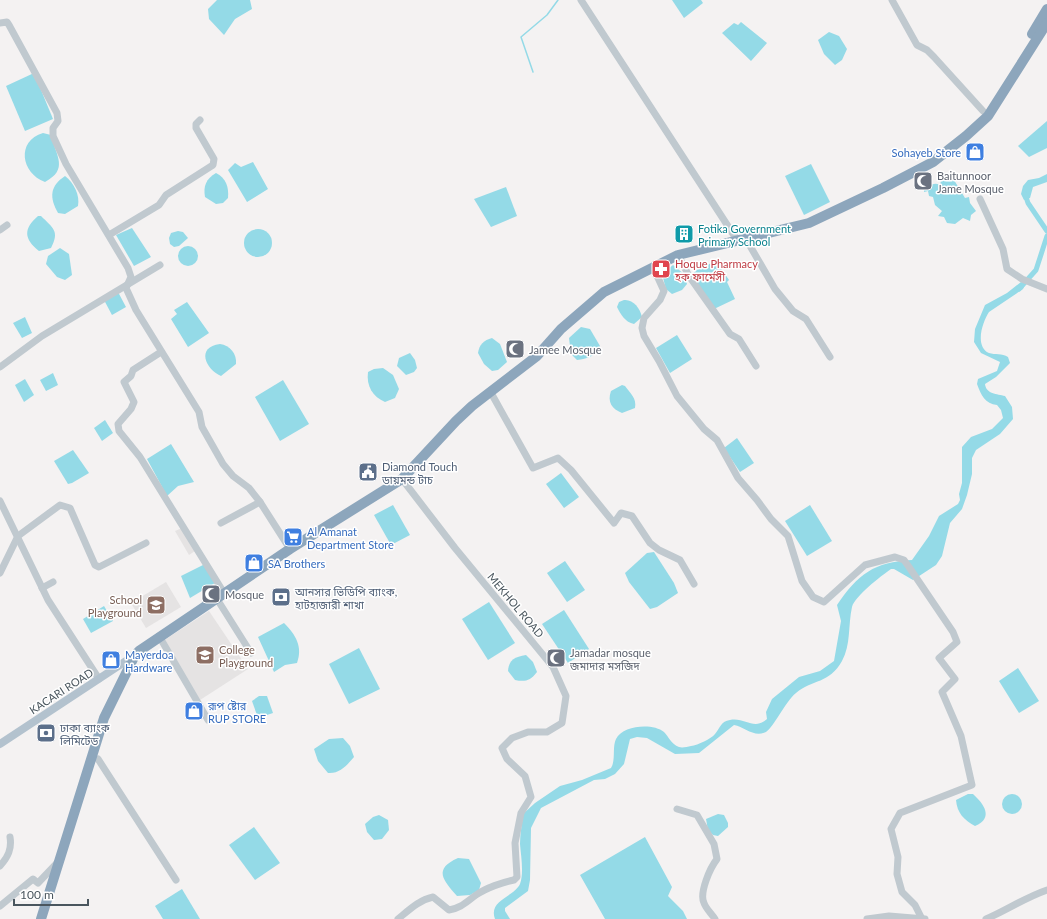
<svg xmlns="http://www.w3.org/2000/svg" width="1047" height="919" viewBox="0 0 1047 919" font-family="Lato,'Noto Sans Bengali',sans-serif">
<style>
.education{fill:#e5e3e3}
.water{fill:#94dae7}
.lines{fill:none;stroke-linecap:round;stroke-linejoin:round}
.stream{stroke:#94dae7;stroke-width:1.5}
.canal{stroke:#94dae7;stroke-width:5}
.minor{stroke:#c0c9cf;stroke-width:7}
.major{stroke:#b3c2ce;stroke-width:8}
.highway{stroke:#8da6bc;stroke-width:10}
.labels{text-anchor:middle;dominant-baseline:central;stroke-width:3;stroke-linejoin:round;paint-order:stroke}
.shop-label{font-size:11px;fill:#366cbe;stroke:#fff;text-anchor:start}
.worship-label{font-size:11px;fill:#5b616d;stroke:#fff;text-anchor:start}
.culture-label{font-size:11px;fill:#0d838f;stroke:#fff;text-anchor:start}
.health-label{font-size:11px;fill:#be3a42;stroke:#fff;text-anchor:start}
.service-label{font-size:11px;fill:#4e5e75;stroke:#fff;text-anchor:start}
.education-label{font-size:11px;fill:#785e54;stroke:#fff;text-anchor:end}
.street-label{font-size:11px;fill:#4a565e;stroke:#fff}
</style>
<rect width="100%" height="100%" fill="#f4f2f2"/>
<g class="education">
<path d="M 182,528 L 195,551 L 189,555 L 175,531 Z"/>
<path d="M 166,582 L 181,607 L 146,628 L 131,603 Z"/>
<path d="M 209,611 L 248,669 L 200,700 L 163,641 Z"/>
</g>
<g class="water">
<path d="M 217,0 L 250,0 L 252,9 L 235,19 L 224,35 L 209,19 L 208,9 Z"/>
<path d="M 672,0 L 701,0 L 703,3 L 684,18 Z"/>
<path d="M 741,22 L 767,43 L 751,61 L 722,33 L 734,23 L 738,25 Z"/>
<path d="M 829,32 L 839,36 L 847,49 L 842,60 L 835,65 L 824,54 L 818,40 Z"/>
<path d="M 34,73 L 53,119 L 25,131 L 6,86 Z"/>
<path d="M 1047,121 L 1047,148 L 1029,157 L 1018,146 Z"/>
<path d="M 43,133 L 51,135 C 56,156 69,169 45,182 C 21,173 16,141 43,133 Z"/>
<path d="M 253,162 L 268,189 L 247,202 L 228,170 L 235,163 L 241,167 Z"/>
<path d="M 811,164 L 830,202 L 804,215 L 785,176 Z"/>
<path d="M 943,172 L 950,179 L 954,180 L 965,198 L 969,197 L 970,203 L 976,211 L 971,215 L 970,221 L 963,218 L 955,224 L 947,223 L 944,217 L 938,216 L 942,211 L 935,205 L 933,197 L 929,196 L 928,191 L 924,192 L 924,189 C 930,185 934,182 940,185 Z"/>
<path d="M 216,173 C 226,178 229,187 228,198 L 223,203 L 216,204 L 205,197 C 203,186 206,179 216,173 Z"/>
<path d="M 1047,174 L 1047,182 L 1033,187 L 1030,198 L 1024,200 L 1021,194 L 1023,186 L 1028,180 L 1039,178 Z"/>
<path d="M 65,176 C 74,183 80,195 78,206 L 65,214 L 58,213 C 49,197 50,186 65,176 Z"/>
<path d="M 506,187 L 517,216 L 491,227 L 474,199 Z"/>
<path d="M 38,216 L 41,216 C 53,228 60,231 51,248 L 39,251 C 24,239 23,229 38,216 Z"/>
<path d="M 132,228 L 151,257 L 134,266 L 116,235 Z"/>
<circle cx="258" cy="243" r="14"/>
<path d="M 178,231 L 183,232 L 188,238 L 179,246 L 174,247 L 170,244 L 169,238 L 171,233 Z"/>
<circle cx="188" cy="256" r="10"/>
<path d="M 60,248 L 69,254 L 72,275 L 65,280 L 57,277 L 46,264 L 48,256 Z"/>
<path d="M 716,261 L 729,280 L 727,282 L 735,299 L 714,309 L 691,275 L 698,269 Z"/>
<path d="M 673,265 L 684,274 L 687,284 L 682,290 L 672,294 L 666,289 L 662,274 Z"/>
<path d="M 1021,282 L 1025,285 L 1023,289 L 989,312 C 983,321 974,346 989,353 C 995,355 1002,353 1008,357 L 1010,363 L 996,377 L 985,384 C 986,394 997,394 1005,396 L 1012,407 L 1013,419 L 1000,434 L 976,450 L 972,458 L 972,474 L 967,495 L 962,509 L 950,523 L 942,556 L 936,565 L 913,580 L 894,569 L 891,569 C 881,576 855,596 852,607 C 848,625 851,645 842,661 C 829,684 813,679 796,693 C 785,702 774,727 766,732 C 754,738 745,727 734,725 L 699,753 L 675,754 L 647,738 L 637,737 L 630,739 L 624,764 L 615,774 L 605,779 L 594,780 L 541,808 L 531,828 L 530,880 L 528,891 L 505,908 L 505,911 L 510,919 L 495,919 C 488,900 514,897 520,884 C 524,873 521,856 520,844 C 520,834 522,824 523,814 L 535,803 L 560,786 L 582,780 L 611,768 C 616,760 612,747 616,739 C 623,725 653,723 664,732 C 669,737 671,744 679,747 C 682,748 687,747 691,746 C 698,745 711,739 715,734 C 720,728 721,721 730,720 C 745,717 754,731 767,719 L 766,712 L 772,699 L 799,677 L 820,671 L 834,661 L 841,621 L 837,605 C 858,574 874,562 912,560 L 929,536 L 939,516 L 958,504 L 960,500 L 959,494 L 962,483 L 962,447 L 971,437 L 992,429 L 1003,418 L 1001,410 L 997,405 C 985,404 981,395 977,384 L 978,379 L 997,371 L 1000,362 L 981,353 L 974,342 L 975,329 L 985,305 L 1007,293 Z"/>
<path d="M 118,292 L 126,307 L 112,315 L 104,300 Z"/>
<path d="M 624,300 C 633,299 640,308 642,317 L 634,324 C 625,322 621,315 617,307 L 619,302 Z"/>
<path d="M 187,302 L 209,333 L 188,347 L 171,319 L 177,314 L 174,310 Z"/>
<path d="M 25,317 L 32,333 L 22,338 L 13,323 Z"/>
<path d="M 581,327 L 590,329 L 600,346 C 596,356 587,359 577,360 L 571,354 L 569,338 Z"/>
<path d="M 677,335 L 692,359 L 670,373 L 656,348 Z"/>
<path d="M 492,338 L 500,344 L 507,362 L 498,370 L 492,371 L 484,364 L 478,353 C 479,345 484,340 492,338 Z"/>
<path d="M 220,344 C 230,345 237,354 236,364 L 221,376 C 205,369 196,347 220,344 Z"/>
<path d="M 410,353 L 415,360 L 417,368 L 414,372 L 406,375 L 397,366 L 399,358 Z"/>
<path d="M 383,368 L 393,375 L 399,389 L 395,398 L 385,402 C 373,397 366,386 368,372 L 374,369 Z"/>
<path d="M 53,373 L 58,385 L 46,391 L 40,380 Z"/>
<path d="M 25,379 L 34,395 L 24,402 L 15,385 Z"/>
<path d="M 283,380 L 309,424 L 280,441 L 255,397 Z"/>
<path d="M 622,385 L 625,386 C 630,393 637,398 635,408 L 622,413 C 612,409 607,402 611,391 Z"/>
<path d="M 105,420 L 113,433 L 102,441 L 94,428 Z"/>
<path d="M 737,438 L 754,463 L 740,472 L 724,448 Z"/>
<path d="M 171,444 L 194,482 L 178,486 L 167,496 L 147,459 Z"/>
<path d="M 73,450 L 89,473 L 72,483 L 68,484 L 54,461 Z"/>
<path d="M 561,473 L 579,497 L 564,508 L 546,484 Z"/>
<path d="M 393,505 L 410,535 L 391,545 L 374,515 Z"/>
<path d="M 810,505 L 832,541 L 807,556 L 785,521 Z"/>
<path d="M 654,552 L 674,583 L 678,593 L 657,607 L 650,609 L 629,582 L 625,573 L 647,553 Z"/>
<path d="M 565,561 L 585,590 L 567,602 L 547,573 Z"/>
<path d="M 205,564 L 215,583 L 190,598 L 181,576 Z"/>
<path d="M 489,602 L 515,643 L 488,660 L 462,619 Z"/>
<path d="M 104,606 L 113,621 L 91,633 L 83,619 Z"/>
<path d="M 564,610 L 589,649 L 568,663 L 542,624 Z"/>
<path d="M 284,623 C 296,635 303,647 297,663 L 285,665 L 274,672 L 258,637 Z"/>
<path d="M 359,648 L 380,689 L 349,704 L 329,664 Z"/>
<path d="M 526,655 L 533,662 L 537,672 C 530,681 525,682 515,680 L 508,671 C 509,659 515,657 526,655 Z"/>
<path d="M 1018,668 L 1039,701 L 1019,713 L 999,681 Z"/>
<path d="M 259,696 L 267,696 L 273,713 L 258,718 L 252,701 Z"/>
<path d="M 343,738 L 350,746 L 354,757 C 347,765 340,774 328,773 L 318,761 L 314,749 L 329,739 Z"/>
<path d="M 968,794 L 973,794 C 984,804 994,818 975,826 C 964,820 957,813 956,800 Z"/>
<circle cx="1012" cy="804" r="10"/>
<path d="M 718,814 L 724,815 L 728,823 L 728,827 L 718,836 L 713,835 L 708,830 L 706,819 Z"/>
<path d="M 379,815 L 388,820 L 389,830 L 382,839 L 374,840 L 367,832 L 365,824 L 373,817 Z"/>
<path d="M 254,827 L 280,863 L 255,880 L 229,845 Z"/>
<path d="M 645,837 L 672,887 L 668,896 L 683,911 L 687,919 L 605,919 L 580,875 Z"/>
<path d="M 458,858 L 469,859 L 481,883 L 479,890 L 470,895 L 457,896 C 443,880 433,869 458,858 Z"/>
<path d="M 182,889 L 200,919 L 163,919 L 155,906 Z"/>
</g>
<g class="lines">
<path class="stream" d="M 533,72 L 521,37 L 547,15 L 558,0"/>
<g class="canal">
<path d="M 1025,194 L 1028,203 L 1047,231"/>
<path d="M 1019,289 L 1036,270 L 1047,236"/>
</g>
<g class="minor">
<path d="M 581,0 L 737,240"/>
<path d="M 892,0 L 917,45 L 927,50 L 934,57 L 983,111"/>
<path d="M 0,23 L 7,22 L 9,25 L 57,113 L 58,121 L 53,128 L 53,136 L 66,164 L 128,268 L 131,277 L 126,288 L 136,310 L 199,412 L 202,427 L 223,464 L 233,476 L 249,488 L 260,502 L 290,549"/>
<path d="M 980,199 L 1003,249 L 1007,269 L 1022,279 L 1047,289"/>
<path d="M 0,230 L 7,225"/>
<path d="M 109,235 L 159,205 L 166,195 L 213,165 L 214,159 L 196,128 L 196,124 L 200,120"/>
<path d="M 746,239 L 775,289 L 793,311 L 806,319 L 830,357"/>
<path d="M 678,255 L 689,276 L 730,334 L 739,339 L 756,366"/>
<path d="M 653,267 L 664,291 L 660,300 L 644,318 L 642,328 L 644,336 L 659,361 L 677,396 L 704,429 L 717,440 L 738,478 L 757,500 L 771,519 L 788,536 L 802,581 L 813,597 L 824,602 L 865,565 L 895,557 L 904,560 L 909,567 L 953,632 L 957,642 L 939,658 L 955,679 L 942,692 L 961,736 L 972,785 L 900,813 L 891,829 L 898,857 L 897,874 L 902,892 L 915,905 L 922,919"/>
<path d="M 161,352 L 133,370 L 131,376 L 124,382 L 134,402 L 131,409 L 118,424 L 119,431 L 140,457 L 224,593"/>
<path d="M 0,367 L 42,336 L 160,265"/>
<path d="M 490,391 L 533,468 L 558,458 L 571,470 L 614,523 L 621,513 L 632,516 L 650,543 L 659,550 L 680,560 L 694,584"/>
<path d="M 0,501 L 48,600 L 99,679"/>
<path d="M 221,523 L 260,502"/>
<path d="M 0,573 L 18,536 L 60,505 L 70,508 L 95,565 L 99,567 L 146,543"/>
<path d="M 42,588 L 53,582"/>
<path d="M 217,599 L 251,653"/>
<path d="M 159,636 L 208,720"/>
<path d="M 98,759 L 176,880"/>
<path d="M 677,809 L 697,815 L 714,844 L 717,859 C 710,868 699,893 704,903 C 706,909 712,914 715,919"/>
<path d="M 0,866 C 8,857 12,849 10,837"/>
<path d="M 0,906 L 33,879 L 38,883 L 58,862"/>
<path d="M 398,919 C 409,910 419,900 433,897 L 449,910 C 461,908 466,902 476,895 C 486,888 503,882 514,880 L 517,877 L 515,843 L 521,813 L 531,797 L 525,776 L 507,759 L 502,748 L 512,738 L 528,732 L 547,732 L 562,723 L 566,696 L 553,667 L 455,548 L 402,479"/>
<path d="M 867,919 L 889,916 L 925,919"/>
<path d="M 986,919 C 1007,910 1026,897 1047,890"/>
</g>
<path class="major" d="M 0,744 L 135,655"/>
<g class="highway">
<path d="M 1032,34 L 1047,9"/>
<path d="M 41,919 L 104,718 L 135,655 L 139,651 L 290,549 L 402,479 L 456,421 L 472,406 L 537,356 L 561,329 L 604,292 L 678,255 L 809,223 L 883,188 L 933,162 L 966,136 L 988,116 L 1047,23"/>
</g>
</g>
<defs>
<g id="shop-square" transform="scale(1)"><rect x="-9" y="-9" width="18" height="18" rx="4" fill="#3f7fe0" stroke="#fff"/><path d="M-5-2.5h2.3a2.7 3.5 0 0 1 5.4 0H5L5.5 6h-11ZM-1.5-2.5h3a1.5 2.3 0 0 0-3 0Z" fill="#fff"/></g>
<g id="mosque-square" transform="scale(1)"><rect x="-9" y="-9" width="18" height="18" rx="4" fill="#6b7280" stroke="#fff"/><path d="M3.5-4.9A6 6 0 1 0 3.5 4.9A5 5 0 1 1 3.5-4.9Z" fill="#fff"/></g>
<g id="building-square" transform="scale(1)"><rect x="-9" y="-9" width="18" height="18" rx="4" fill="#0f9aa8" stroke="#fff"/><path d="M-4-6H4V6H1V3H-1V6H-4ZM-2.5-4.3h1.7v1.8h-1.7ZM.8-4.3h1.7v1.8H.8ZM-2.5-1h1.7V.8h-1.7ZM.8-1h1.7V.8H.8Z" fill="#fff"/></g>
<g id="pharmacy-square" transform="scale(1)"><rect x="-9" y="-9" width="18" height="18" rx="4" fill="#e0444e" stroke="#fff"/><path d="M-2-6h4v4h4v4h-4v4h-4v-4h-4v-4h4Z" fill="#fff"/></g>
<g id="civic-square" transform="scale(1)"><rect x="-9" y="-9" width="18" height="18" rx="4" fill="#5c6f8a" stroke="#fff"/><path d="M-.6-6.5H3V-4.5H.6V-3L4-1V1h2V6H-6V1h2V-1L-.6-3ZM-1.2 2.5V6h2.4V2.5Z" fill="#fff"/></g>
<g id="supermarket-square" transform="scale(1)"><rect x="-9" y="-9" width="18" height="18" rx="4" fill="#3f7fe0" stroke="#fff"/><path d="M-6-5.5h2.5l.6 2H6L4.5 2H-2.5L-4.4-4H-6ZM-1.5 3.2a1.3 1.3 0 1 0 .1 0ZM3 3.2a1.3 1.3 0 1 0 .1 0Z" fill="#fff"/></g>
<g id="bank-square" transform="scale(1)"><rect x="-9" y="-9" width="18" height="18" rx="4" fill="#5c6f8a" stroke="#fff"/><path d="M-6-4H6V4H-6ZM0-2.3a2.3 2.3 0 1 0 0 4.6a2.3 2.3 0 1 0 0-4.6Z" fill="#fff"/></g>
<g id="school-square" transform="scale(1)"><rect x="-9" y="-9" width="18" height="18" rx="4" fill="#8d6e63" stroke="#fff"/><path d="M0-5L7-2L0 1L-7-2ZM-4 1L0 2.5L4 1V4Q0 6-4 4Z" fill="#fff"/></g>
<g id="university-square" transform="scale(1)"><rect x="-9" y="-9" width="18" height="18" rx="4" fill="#8d6e63" stroke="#fff"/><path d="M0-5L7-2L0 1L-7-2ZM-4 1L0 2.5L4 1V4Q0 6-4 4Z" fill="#fff"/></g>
</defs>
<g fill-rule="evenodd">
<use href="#shop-square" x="975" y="152"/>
<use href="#mosque-square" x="923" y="181"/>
<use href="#building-square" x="684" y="234"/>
<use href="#pharmacy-square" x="661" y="269"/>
<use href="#mosque-square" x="515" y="349"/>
<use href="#civic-square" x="368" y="472"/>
<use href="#supermarket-square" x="293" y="537"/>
<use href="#shop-square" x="254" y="563"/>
<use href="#mosque-square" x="211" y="594"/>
<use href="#bank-square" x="281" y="597"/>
<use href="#school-square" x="156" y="605"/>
<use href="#university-square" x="205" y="655"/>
<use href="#mosque-square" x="556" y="658"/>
<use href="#shop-square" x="111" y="660"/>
<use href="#shop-square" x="194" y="711"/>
<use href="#bank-square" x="46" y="733"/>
</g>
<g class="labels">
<g class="shop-label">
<text x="961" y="152" text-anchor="end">Sohayeb Store</text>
<text x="307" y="531">Al Amanat<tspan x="307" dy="13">Department Store</tspan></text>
<text x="268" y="563">SA Brothers</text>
<text x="125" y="654">Mayerdoa<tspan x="125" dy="13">Hardware</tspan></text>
<text x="208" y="705">রূপ ষ্টোর<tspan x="208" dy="13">RUP STORE</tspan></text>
</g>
<g class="worship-label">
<text x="937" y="175">Baitunnoor<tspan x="937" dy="13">Jame Mosque</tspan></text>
<text x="529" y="349">Jamee Mosque</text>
<text x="225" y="594">Mosque</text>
<text x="570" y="652">Jamadar mosque<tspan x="570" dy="13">জমাদার মসজিদ</tspan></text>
</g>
<g class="culture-label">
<text x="698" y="228">Fotika Government<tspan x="698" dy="13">Primary School</tspan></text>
</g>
<g class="health-label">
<text x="675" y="263">Hoque Pharmacy<tspan x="675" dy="13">হক ফার্মেসী</tspan></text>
</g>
<g class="service-label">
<text x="382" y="466">Diamond Touch<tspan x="382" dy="13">ডায়মন্ড টাচ</tspan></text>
<text x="295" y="591">আনসার ভিডিপি ব্যাংক,<tspan x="295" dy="13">হাটহাজারী শাখা</tspan></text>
<text x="60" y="727">ঢাকা ব্যাংক<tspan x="60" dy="13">লিমিটেড</tspan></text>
</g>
<g class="education-label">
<text x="142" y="599">School<tspan x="142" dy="13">Playground</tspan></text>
<text x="219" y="649" text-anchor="start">College<tspan x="219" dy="13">Playground</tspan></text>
</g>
<g class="street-label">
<text transform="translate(516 605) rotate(50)">MEKHOL ROAD</text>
<text transform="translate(61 691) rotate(-33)">KACARI ROAD</text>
</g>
</g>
<path d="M14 899v6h74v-6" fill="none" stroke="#4a565e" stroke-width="2"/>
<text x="20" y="899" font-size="12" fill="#4a565e" stroke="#ffffff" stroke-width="3" paint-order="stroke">100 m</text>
</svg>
